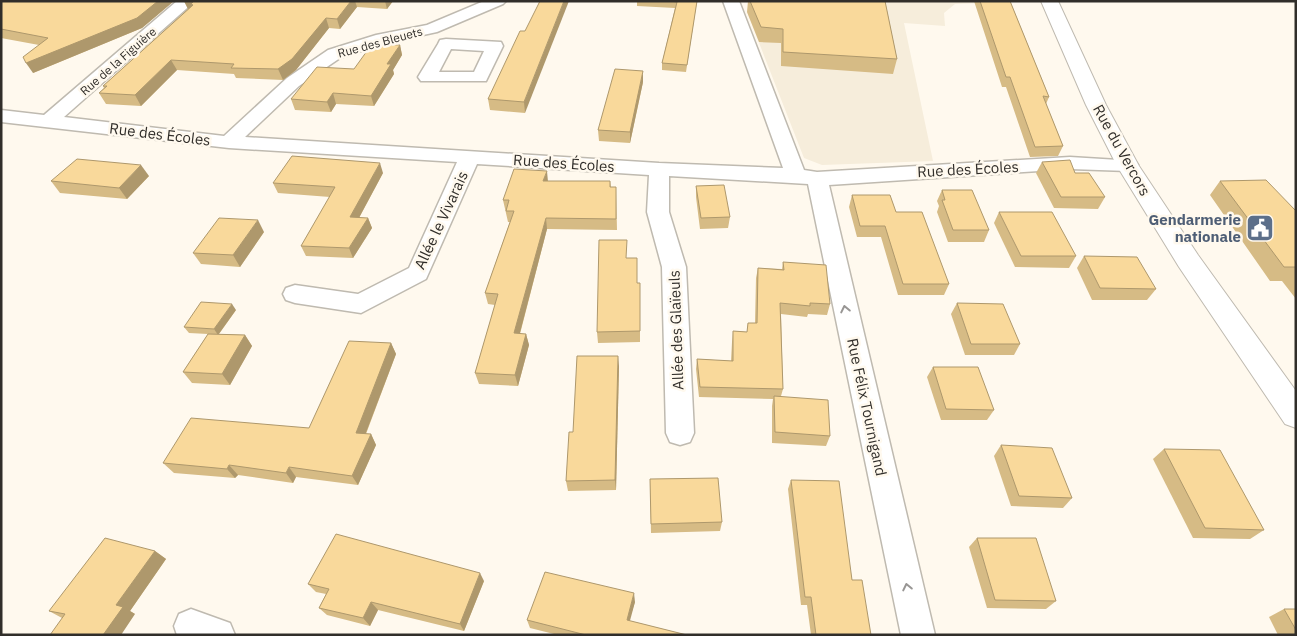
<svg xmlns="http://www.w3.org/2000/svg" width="1297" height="636" viewBox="0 0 1297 636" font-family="'IBM Plex Sans',sans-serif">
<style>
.built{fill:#f6eddb}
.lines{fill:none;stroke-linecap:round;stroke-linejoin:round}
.minor-casing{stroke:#bfbab0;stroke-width:3}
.tertiary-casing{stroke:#bfbab0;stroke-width:2}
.minor{fill:#fff;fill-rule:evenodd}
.tertiary{fill:#fff;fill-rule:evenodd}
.wall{fill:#d6bb85}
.shaded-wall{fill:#ae986c}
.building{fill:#f9d99b;stroke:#ae986c}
.oneway{stroke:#989694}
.labels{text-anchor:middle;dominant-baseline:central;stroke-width:5;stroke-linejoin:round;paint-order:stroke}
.far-street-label{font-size:12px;fill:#312e2a;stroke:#fff9ee}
.street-label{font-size:15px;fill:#312e2a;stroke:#fff9ee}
.service-label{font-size:15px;font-weight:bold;fill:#4e5e75;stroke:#fff9ee;text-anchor:end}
</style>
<rect width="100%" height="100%" fill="#fff9ee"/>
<path class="built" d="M 800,1 L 987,1 L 989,3 L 955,4 L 944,13 L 945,26 L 904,23 L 933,161 L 822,165 L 804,158 L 747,12 Z"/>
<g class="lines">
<g class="minor-casing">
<g id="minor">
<path d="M 177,1 L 195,1 L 64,117 L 224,136 L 287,78 L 328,50 L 376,35 L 427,25 L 484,1 L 506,1 L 503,4 L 437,32 L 386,43 L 340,58 L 299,86 L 245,137 L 659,163 L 783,168 L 723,1 L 739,1 L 804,170 L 817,172 L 1070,157 L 1135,161 L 1138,165 L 1135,169 L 1128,171 L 1070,169 L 829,185 L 935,635 L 901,635 L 808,184 L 669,176 L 669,212 L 686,267 L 694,433 L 690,442 L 680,445 L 670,442 L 666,433 L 662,267 L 647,212 L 649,175 L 477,164 L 426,279 L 361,313 L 295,303 L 286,300 L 283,294 L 286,288 L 295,285 L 358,294 L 409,268 L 457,162 L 229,148 L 1,122 L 1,110 L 44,115 Z"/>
<path d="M 446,39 L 501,42 L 503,46 L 486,81 L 421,81 L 418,77 L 438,44 L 440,40 ZM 451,49 L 484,51 L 474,72 L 439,72 Z"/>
<path d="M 191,609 L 230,623 L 235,635 L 177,635 L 174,626 L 179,614 Z"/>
</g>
</g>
<g class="tertiary-casing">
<path id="tertiary" d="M 1041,1 L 1058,1 L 1106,105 L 1139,166 L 1198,255 L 1296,391 L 1296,428 L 1285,424 L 1179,267 L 1117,166 L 1086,105 Z"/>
</g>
<use href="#minor" class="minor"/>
<use href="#tertiary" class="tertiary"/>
</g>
<g class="wall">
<path d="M 1,1 L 174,1 L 142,28 L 33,73 L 39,45 L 1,38 Z"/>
<path d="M 184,1 L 393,1 L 387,9 L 357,7 L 340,29 L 329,28 L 296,70 L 283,80 L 236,78 L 234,74 L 177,70 L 141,106 L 106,104 L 99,93 L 104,88 L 103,86 L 188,9 Z"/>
<path d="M 637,1 L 697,1 L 686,72 L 662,70 L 662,63 L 675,8 L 637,6 Z"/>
<path d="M 748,1 L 885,1 L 897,59 L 893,74 L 781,66 L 781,43 L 759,42 L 747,12 Z"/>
<path d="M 974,1 L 1010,1 L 1049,97 L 1046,104 L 1063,146 L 1058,156 L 1030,157 L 1006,87 L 1002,87 Z"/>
<path d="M 525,31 L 525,113 L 490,110 L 488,99 Z"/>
<path d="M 400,45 L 402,55 L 393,70 L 394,74 L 374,106 L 336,104 L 331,112 L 295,110 L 291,99 L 354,69 Z"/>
<path d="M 643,82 L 630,143 L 599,141 L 598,130 Z"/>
<path d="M 1042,162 L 1075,173 L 1105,197 L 1098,209 L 1054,208 L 1036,173 Z"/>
<path d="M 383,173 L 359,218 L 368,218 L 372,228 L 353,258 L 306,256 L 301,246 L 330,197 L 278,193 L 273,183 Z"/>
<path d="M 149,176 L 127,199 L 60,193 L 51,181 Z"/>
<path d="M 548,181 L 610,181 L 611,187 L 616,187 L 617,230 L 547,229 L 520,334 L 526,334 L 529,345 L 518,386 L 479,384 L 475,373 L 495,305 L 488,304 L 485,293 L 510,222 L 508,222 L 503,200 Z"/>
<path d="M 1220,181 L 1296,211 L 1296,299 L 1282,281 L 1270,281 L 1210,195 Z"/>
<path d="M 696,186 L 730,217 L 728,228 L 700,229 L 696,197 Z"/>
<path d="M 942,190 L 989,230 L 984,242 L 948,242 L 937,212 L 939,206 L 937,201 Z"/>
<path d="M 852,195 L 896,212 L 949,284 L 944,295 L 898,295 L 881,237 L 857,237 L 849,207 Z"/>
<path d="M 999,212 L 1076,256 L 1069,268 L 1015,267 L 994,223 Z"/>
<path d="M 264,232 L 240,267 L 201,264 L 193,253 Z"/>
<path d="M 1084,256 L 1156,289 L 1147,300 L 1092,300 L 1077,268 Z"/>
<path d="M 783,262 L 830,304 L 827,315 L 808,314 L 807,317 L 781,314 L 783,389 L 781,396 L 830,436 L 826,446 L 772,443 L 772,406 L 773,399 L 699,397 L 696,369 L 697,359 L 731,361 L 732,342 L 733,331 L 747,332 L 748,323 L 755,323 L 756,278 L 758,268 L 782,269 Z"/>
<path d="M 638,283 L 640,283 L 640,342 L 598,343 L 597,332 Z"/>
<path d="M 957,303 L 1020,344 L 1014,355 L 965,355 L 951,314 Z"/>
<path d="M 236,310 L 219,334 L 245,335 L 252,346 L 230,385 L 192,383 L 183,372 L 208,334 L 189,333 L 184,327 Z"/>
<path d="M 391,343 L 396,354 L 366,434 L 371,434 L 376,445 L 358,485 L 296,477 L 293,483 L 238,475 L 235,478 L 174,473 L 163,463 L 309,428 Z"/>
<path d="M 619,366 L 616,490 L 568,491 L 566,481 L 573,432 Z"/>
<path d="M 933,367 L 994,410 L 987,420 L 941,420 L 927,377 Z"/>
<path d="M 1001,445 L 1072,498 L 1063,508 L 1011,506 L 994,456 Z"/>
<path d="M 1164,449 L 1264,530 L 1250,539 L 1193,538 L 1153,459 Z"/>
<path d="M 650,479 L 722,522 L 720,531 L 651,533 Z"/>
<path d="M 791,480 L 852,580 L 871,635 L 811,635 L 807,605 L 801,605 L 788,489 Z"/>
<path d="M 977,538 L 1056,601 L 1046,609 L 987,608 L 969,547 Z"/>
<path d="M 155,551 L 166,559 L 130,611 L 135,614 L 62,618 L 49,611 Z"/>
<path d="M 484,581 L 464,631 L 378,610 L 370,626 L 327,615 L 319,608 L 326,594 L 316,592 L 308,584 Z"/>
<path d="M 635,602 L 629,621 L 687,635 L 558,635 L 530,628 L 527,620 Z"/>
<path d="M 1284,609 L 1296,609 L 1296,635 L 1278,635 L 1269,617 Z"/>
</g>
<g class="shaded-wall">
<path d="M 158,1 L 174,1 L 142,28 L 33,73 L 26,63 Z"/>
<path d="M 184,1 L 208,1 L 188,9 Z"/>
<path d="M 351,1 L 355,1 L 357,7 L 340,29 L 337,19 Z"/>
<path d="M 385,1 L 393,1 L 387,9 Z"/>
<path d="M 564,1 L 569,1 L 525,113 L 524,102 Z"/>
<path d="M 326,18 L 329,28 L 296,70 L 283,80 L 278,69 Z"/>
<path d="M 400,45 L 402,55 L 393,70 L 394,74 L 374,106 L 371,96 L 387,64 Z"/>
<path d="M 171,60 L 177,70 L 141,106 L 135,95 Z"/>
<path d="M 643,71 L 643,82 L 630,143 L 630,132 Z"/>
<path d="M 333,93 L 336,104 L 331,112 L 327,102 Z"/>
<path d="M 380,163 L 383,173 L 354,227 L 350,217 Z"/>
<path d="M 141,165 L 149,176 L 127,199 L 119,188 Z"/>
<path d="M 547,171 L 548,182 L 543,181 Z"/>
<path d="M 368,218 L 372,228 L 353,258 L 349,248 Z"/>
<path d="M 546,218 L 547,229 L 517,344 L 514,333 Z"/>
<path d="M 258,220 L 264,232 L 240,267 L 233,255 Z"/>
<path d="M 232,304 L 236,310 L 218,335 L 214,329 Z"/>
<path d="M 526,334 L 529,345 L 518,386 L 515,375 Z"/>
<path d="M 245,335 L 252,346 L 230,385 L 222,374 Z"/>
<path d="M 391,343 L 396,354 L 362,443 L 356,433 Z"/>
<path d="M 618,356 L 619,366 L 616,490 L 615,480 Z"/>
<path d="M 371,434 L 376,445 L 358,485 L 352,476 Z"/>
<path d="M 229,465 L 238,475 L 235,478 L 227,469 Z"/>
<path d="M 289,467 L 296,477 L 293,483 L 286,473 Z"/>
<path d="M 155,551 L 166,559 L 130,611 L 135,614 L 121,635 L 103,635 L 116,605 Z"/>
<path d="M 480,573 L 484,581 L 464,631 L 460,624 Z"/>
<path d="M 634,593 L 635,602 L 628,628 L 627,620 Z"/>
<path d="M 371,602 L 378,610 L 370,626 L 363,618 Z"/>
</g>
<g class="building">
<path d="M 1,1 L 158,1 L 137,18 L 26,63 L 23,57 L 48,38 L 1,29 Z"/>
<path d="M 194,1 L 351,1 L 337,19 L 326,18 L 292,59 L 278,69 L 231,68 L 234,64 L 171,60 L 135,95 L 99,93 L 107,86 L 103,86 L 193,5 L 191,4 Z"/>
<path d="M 540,1 L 564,1 L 524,102 L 488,99 L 520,31 L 525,31 Z"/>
<path d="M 670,1 L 697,1 L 687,65 L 662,63 L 677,2 Z"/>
<path d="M 750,1 L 885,1 L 897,59 L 783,52 L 783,29 L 761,27 Z"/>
<path d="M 980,1 L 1010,1 L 1049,97 L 1043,96 L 1063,146 L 1035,147 L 1010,77 L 1006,77 Z"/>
<path d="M 372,44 L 400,45 L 387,64 L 391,64 L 371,96 L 333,93 L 327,102 L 291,99 L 317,67 L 354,69 Z"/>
<path d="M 615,69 L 643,71 L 630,132 L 598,130 Z"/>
<path d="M 292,156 L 380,163 L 350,217 L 368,218 L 349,248 L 301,246 L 335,187 L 273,183 Z"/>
<path d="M 77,159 L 141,165 L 119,188 L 51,181 Z"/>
<path d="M 1070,160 L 1075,173 L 1089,173 L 1105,197 L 1061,197 L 1042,162 Z"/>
<path d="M 514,169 L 547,171 L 543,181 L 610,181 L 610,187 L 616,187 L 616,219 L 546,218 L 514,333 L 526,334 L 515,375 L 475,373 L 498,294 L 485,293 L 514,211 L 506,211 L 509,200 L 503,200 Z"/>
<path d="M 1266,180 L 1296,211 L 1296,267 L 1284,267 L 1220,181 Z"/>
<path d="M 724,185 L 730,217 L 701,218 L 696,186 Z"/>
<path d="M 942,190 L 972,190 L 989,230 L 953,230 L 942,200 L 945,200 Z"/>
<path d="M 852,195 L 890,195 L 896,212 L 922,212 L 949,284 L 903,284 L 885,226 L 860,226 Z"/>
<path d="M 999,212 L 1052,212 L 1076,256 L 1021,256 Z"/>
<path d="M 219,218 L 258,220 L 233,255 L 193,253 Z"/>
<path d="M 599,240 L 627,240 L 626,258 L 637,258 L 637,283 L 640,283 L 640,331 L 597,332 Z"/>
<path d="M 1084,256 L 1137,257 L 1156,289 L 1100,288 Z"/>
<path d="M 783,262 L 826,265 L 830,304 L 810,303 L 810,306 L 780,303 L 783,389 L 700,387 L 697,359 L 733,361 L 733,331 L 747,332 L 748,323 L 757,323 L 758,268 L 784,270 Z"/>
<path d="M 201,302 L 232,304 L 214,329 L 184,327 Z"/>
<path d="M 957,303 L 1003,304 L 1020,344 L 971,344 Z"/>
<path d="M 208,334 L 245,335 L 222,374 L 183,372 Z"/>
<path d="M 349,341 L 391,343 L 356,433 L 371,434 L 352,476 L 289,467 L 286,473 L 229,465 L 227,469 L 163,463 L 191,418 L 309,428 Z"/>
<path d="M 577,356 L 618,356 L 615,480 L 566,481 L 569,432 L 573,432 Z"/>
<path d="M 933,367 L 978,367 L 994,410 L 946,409 Z"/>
<path d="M 774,396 L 828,400 L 830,436 L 775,432 Z"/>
<path d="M 1001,445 L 1052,448 L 1072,498 L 1019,496 Z"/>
<path d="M 1164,449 L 1220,450 L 1264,530 L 1205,528 Z"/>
<path d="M 718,478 L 722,522 L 651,524 L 650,479 Z"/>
<path d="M 791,480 L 839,481 L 852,580 L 862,580 L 871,635 L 816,635 L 811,597 L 805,597 Z"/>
<path d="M 336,534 L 480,573 L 460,624 L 371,602 L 363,618 L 319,608 L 329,589 L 308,584 Z"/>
<path d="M 105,538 L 155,551 L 116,605 L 123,607 L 103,635 L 50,635 L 65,614 L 49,611 Z"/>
<path d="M 977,538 L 1036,538 L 1056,601 L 995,600 Z"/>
<path d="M 545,572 L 634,593 L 627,620 L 687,635 L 586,635 L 527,620 Z"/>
<path d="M 1284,609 L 1296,609 L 1296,630 Z"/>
</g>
<defs><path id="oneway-chevron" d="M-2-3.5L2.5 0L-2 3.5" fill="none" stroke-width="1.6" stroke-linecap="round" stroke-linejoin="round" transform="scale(1.25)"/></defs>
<g class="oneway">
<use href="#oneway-chevron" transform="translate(845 309) rotate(-102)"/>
<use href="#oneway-chevron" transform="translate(907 587) rotate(-102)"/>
</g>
<defs>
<g id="civic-square" transform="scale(1.4375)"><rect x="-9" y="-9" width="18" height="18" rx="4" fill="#5c6f8a" stroke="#fff9ee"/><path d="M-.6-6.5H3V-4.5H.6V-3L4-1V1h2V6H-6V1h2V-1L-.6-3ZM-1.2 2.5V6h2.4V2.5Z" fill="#fff"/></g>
</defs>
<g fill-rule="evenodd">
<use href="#civic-square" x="1260" y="228"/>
</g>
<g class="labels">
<g class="far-street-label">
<text transform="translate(380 42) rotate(-15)">Rue des Bleuets</text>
<text transform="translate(118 61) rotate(-41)">Rue de la Figuière</text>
</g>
<g class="street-label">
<text transform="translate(160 134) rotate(7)">Rue des Écoles</text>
<text transform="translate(1122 150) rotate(61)">Rue du Vercors</text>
<text transform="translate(564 163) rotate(4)">Rue des Écoles</text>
<text transform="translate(968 169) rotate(-3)">Rue des Écoles</text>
<text transform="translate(441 220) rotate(-65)">Allée le Vivarais</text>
<text transform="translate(676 330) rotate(-92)">Allée des Glaïeuls</text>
<text transform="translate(867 407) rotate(78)">Rue Félix Tournigand</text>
</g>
<g class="service-label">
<text x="1241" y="219">Gendarmerie<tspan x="1241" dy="17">nationale</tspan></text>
</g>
</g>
<rect width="1297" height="636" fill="none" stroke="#312e2a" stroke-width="5"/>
</svg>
